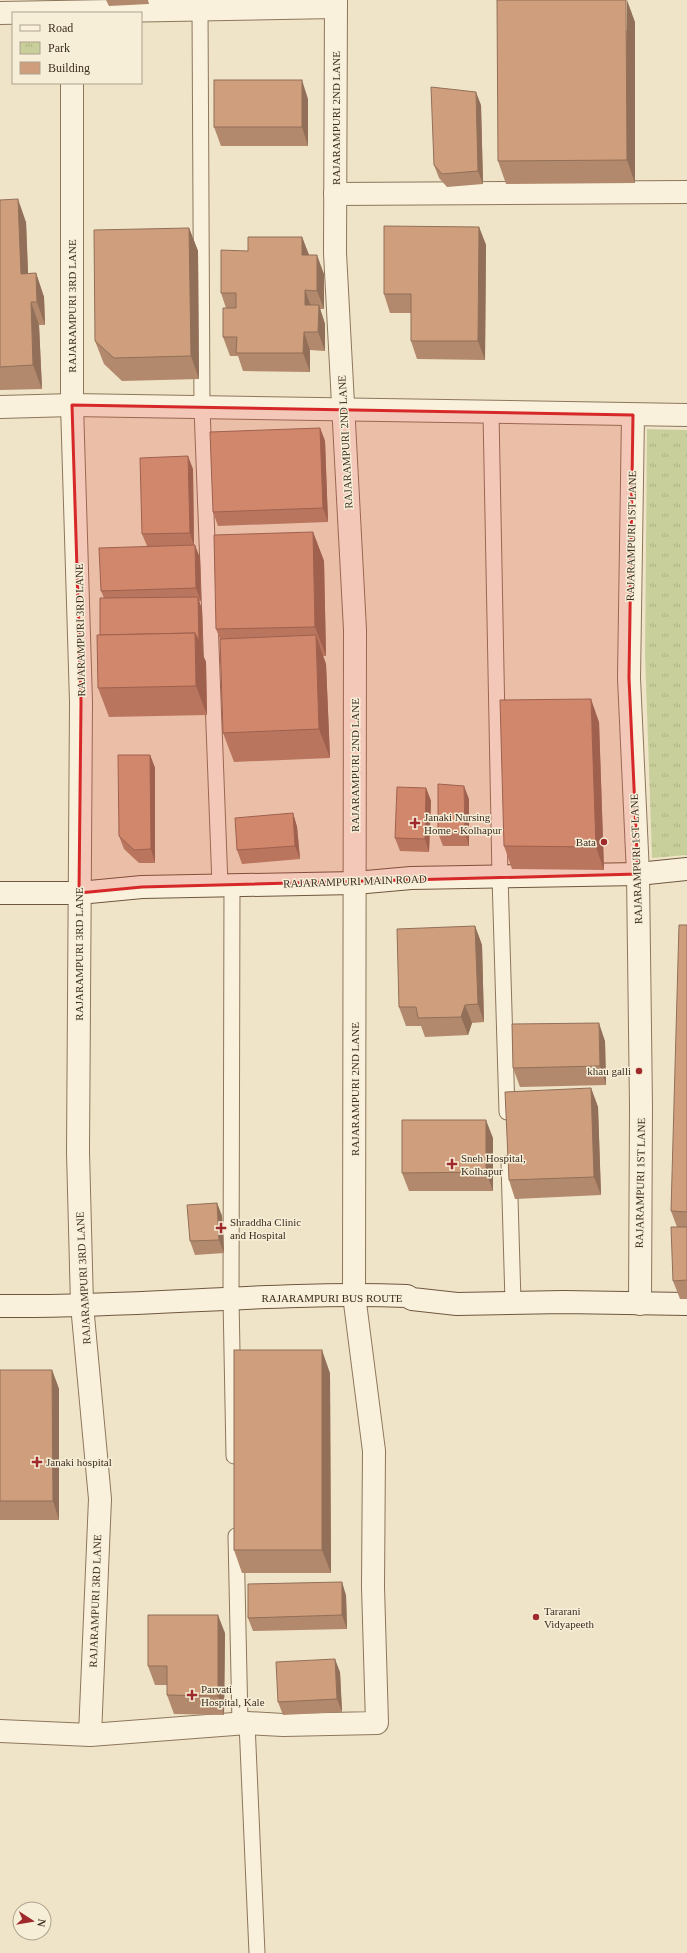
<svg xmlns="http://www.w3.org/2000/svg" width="687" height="1953" viewBox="0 0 687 1953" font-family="'Times New Roman',serif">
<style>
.park{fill:url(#park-tufts)}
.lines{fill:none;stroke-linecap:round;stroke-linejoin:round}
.lane-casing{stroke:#8d765c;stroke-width:17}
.street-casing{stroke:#8d765c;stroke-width:24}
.secondary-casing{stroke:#6f573f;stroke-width:24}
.lane{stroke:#faf1dc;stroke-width:15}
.street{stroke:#faf1dc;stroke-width:22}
.secondary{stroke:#faf1dc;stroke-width:22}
.wall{fill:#b2896c}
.shaded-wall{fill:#916f58}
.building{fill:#cf9f7d;stroke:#916f58}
.marked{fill:#d62828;fill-opacity:0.2;stroke:#d62828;stroke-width:3;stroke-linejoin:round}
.poi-dot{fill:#9e2a2b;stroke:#f7eed8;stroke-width:1.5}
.labels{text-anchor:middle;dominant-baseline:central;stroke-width:3;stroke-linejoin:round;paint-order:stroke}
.street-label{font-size:11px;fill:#3d2e20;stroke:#f7eed8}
.poi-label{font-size:11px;fill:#3d2e20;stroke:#f7eed8;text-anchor:start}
</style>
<defs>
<pattern id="park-tufts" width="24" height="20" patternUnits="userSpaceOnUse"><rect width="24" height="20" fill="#c9cf9b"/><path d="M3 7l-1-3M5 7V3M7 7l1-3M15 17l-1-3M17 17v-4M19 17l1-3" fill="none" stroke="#aeb285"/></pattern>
</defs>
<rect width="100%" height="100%" fill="#f0e4c8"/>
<path class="park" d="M 647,429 L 687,430 L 687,855 L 652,858 L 645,654 Z"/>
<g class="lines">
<g class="lane-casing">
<g id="lane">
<path d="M 200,10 L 202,408 L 220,885"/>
<path d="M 491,413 L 500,876 L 507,1112"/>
<path d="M 232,885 L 231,1299 L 234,1456"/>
<path d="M 509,1163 L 513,1302"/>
<path d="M 236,1536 L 240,1723"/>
<path d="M 247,1723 L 257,1953"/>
</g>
</g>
<g class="street-casing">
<g id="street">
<path d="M 0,13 L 336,7"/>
<path d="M 335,194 L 687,192"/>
<path d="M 0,407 L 72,405 L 687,415"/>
<path d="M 633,415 L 629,678 L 638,874 L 641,1107 L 640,1304"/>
<path d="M 0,1731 L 90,1735 L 100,1499 L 82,1305 L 78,1152 L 81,702 L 72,405 L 72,83"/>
<path d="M 90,1735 L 247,1723 L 283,1725 L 377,1723 L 373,1587 L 374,1451 L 354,1295 L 355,630 L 335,253 L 336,0"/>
</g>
</g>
<g class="secondary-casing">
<g id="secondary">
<path d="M 0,893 L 79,893 L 142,887 L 355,883 L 411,878 L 638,874 L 687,869"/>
<path d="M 0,1306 C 136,1308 271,1291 407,1296 L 412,1299 L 457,1304 L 564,1302 L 687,1304"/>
</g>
</g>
<use href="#lane" class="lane"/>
<use href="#street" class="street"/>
<use href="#secondary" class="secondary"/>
</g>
<g class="wall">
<path d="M 106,0 L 148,0 L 149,4 L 109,6 Z"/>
<path d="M 635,22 L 635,183 L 506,184 L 498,161 Z"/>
<path d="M 308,99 L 308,146 L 221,146 L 214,127 Z"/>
<path d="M 481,105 L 483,184 L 447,187 L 439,178 L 434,165 Z"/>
<path d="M 0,200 L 26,222 L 28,274 L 36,273 L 44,297 L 45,325 L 39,325 L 42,389 L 0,390 Z"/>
<path d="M 479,227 L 486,245 L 485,360 L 417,359 L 411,341 L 411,313 L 390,313 L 384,294 Z"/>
<path d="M 189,228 L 198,251 L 199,379 L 122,381 L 104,364 L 95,341 Z"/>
<path d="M 302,237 L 309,255 L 324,274 L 324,309 L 320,309 L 325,324 L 325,351 L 310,350 L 310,372 L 243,371 L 238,356 L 230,356 L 223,337 L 226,308 L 221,293 L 248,251 Z"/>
<path d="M 320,428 L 325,441 L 328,522 L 218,526 L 213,512 Z"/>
<path d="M 193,469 L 194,545 L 200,558 L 201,601 L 199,601 L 202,610 L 203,655 L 206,662 L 207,715 L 109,717 L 98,688 L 100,635 L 104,598 L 101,591 L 147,546 L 142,534 Z"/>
<path d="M 313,532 L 324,561 L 326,656 L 323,656 L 326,664 L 330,758 L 234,762 L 223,733 L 220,639 L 216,629 Z"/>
<path d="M 599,722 L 604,870 L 512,869 L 504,846 Z"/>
<path d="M 150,755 L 155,768 L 155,863 L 139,863 L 124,849 L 119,836 Z"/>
<path d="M 426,788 L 431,801 L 429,852 L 400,851 L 395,838 Z"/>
<path d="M 469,799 L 469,846 L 443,846 L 438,833 Z"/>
<path d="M 293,813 L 297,827 L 300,859 L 242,864 L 237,850 Z"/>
<path d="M 687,925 L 687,1299 L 680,1299 L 673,1281 L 677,1227 L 671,1211 Z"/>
<path d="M 475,926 L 482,945 L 484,1022 L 472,1023 L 468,1035 L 425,1037 L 421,1026 L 406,1026 L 399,1007 Z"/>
<path d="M 605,1041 L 606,1085 L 520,1087 L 513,1068 Z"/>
<path d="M 591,1088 L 598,1107 L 601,1195 L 515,1199 L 509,1180 Z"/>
<path d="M 493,1138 L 493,1191 L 409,1191 L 402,1173 Z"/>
<path d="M 217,1203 L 222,1216 L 224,1253 L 195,1255 L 190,1241 Z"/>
<path d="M 0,1370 L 52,1370 L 59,1389 L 59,1520 L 0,1520 Z"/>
<path d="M 330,1373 L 331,1573 L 242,1573 L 234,1550 Z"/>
<path d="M 346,1595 L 347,1629 L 253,1631 L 248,1618 Z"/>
<path d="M 225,1633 L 224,1715 L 174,1714 L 167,1695 L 167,1685 L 155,1685 L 148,1666 Z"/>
<path d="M 340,1672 L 342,1712 L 283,1715 L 278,1702 Z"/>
</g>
<g class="shaded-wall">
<path d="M 627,0 L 635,22 L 635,183 L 627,160 Z"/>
<path d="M 302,80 L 308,99 L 308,146 L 302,127 Z"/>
<path d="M 476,92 L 481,105 L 483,184 L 478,171 Z"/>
<path d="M 18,199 L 26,222 L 29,297 L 21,274 Z"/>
<path d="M 479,227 L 486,245 L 485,360 L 478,341 Z"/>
<path d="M 189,228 L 198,251 L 199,379 L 191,356 Z"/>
<path d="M 302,237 L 309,255 L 302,255 Z"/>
<path d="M 317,255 L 324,274 L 324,309 L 317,291 Z"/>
<path d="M 36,273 L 44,297 L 45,325 L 37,302 Z"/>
<path d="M 305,290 L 312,309 L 305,305 Z"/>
<path d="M 31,302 L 39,325 L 42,389 L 33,365 Z"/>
<path d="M 319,305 L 325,324 L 325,351 L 318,332 Z"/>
<path d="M 304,332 L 310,350 L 310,372 L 303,353 Z"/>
<path d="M 320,428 L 325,441 L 328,522 L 323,508 Z"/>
<path d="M 188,456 L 193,469 L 194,546 L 190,533 Z"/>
<path d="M 313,532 L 324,561 L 326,656 L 315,627 Z"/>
<path d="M 195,545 L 200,558 L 201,601 L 196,588 Z"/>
<path d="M 198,597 L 202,610 L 203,655 L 206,662 L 207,715 L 196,686 L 195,633 Z"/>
<path d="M 316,635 L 326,664 L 330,758 L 319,729 Z"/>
<path d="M 591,699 L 599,722 L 604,870 L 596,847 Z"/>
<path d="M 150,755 L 155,768 L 155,863 L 151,849 Z"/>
<path d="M 464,786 L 469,799 L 469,846 L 465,832 Z"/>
<path d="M 426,788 L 431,801 L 429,852 L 425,839 Z"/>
<path d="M 293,813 L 297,827 L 300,859 L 295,846 Z"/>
<path d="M 475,926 L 482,945 L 484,1022 L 478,1004 Z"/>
<path d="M 465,1005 L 472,1023 L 468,1035 L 461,1017 Z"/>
<path d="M 599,1023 L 605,1041 L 606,1085 L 600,1066 Z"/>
<path d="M 591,1088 L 598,1107 L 601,1195 L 594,1177 Z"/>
<path d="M 486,1120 L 493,1138 L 493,1191 L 486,1172 Z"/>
<path d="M 217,1203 L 222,1216 L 224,1253 L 219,1240 Z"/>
<path d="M 322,1350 L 330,1373 L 331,1573 L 322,1550 Z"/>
<path d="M 52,1370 L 59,1389 L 59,1520 L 53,1501 Z"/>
<path d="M 342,1582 L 346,1595 L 347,1629 L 342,1615 Z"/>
<path d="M 218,1615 L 225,1633 L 224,1715 L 218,1696 Z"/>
<path d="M 335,1659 L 340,1672 L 342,1712 L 337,1699 Z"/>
</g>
<g class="building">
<path d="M 497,0 L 626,0 L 627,160 L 498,161 Z"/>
<rect x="214" y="80" width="88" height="47"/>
<path d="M 431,87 L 476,92 L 478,171 L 442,174 L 434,165 Z"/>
<path d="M 18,199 L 21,274 L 36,273 L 37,302 L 31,302 L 33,365 L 0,367 L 0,200 Z"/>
<path d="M 384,226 L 479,227 L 478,341 L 411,341 L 411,294 L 384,294 Z"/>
<path d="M 189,228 L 191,356 L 114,358 L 95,341 L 94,230 Z"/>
<path d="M 248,237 L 302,237 L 302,255 L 317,255 L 317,291 L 305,290 L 305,305 L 319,305 L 318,332 L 304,332 L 303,353 L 236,353 L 237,337 L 223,337 L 223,308 L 236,308 L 236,293 L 221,293 L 221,250 L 248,251 Z"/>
<path d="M 320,428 L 323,508 L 213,512 L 210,432 Z"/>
<path d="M 188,456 L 190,533 L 142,534 L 140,458 Z"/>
<path d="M 313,532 L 315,627 L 216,629 L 214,535 Z"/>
<path d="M 195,545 L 196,588 L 101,591 L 99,548 Z"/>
<path d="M 198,597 L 199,642 L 195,633 L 100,635 L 100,598 Z"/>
<path d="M 195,633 L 196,686 L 98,688 L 97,635 Z"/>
<path d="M 316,635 L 319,729 L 223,733 L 220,639 Z"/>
<path d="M 591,699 L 596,847 L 504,846 L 500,700 Z"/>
<path d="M 118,755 L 150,755 L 151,849 L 134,850 L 119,836 Z"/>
<path d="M 438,784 L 464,786 L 465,832 L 438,833 Z"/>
<path d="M 397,787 L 426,788 L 425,839 L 395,838 Z"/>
<path d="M 293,813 L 295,846 L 237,850 L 235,818 Z"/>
<path d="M 679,925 L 687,925 L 687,1212 L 671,1211 Z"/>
<path d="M 475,926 L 478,1004 L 465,1005 L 461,1017 L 418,1018 L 416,1007 L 399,1007 L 397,929 Z"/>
<path d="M 599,1023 L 600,1066 L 513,1068 L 512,1024 Z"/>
<path d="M 591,1088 L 594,1177 L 509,1180 L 505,1092 Z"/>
<path d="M 402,1120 L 486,1120 L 486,1172 L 402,1173 Z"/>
<path d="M 217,1203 L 219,1240 L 190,1241 L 187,1205 Z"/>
<path d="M 671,1227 L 687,1227 L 687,1280 L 673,1281 Z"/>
<rect x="234" y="1350" width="88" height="200"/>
<path d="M 0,1370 L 52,1370 L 53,1501 L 0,1501 Z"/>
<path d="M 342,1582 L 342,1615 L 248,1618 L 248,1584 Z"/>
<path d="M 148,1615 L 218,1615 L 218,1696 L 167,1695 L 167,1666 L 148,1666 Z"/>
<path d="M 335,1659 L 337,1699 L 278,1702 L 276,1662 Z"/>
</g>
<path class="marked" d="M 72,405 L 633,415 L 629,678 L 638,874 L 142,887 L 79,893 L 81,702 Z"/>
<g class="poi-dot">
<path d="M413 817h4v4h4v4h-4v4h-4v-4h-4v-4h4z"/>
<circle cx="604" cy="842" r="4"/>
<circle cx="639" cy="1071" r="4"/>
<path d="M450 1158h4v4h4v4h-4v4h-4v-4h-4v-4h4z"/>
<path d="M219 1222h4v4h4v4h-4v4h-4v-4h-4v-4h4z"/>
<path d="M35 1456h4v4h4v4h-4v4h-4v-4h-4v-4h4z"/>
<circle cx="536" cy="1617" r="4"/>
<path d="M190 1689h4v4h4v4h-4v4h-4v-4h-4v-4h4z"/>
</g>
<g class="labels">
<g class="street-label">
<text transform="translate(336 118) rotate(-90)">RAJARAMPURI 2ND LANE</text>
<text transform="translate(72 306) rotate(-90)">RAJARAMPURI 3RD LANE</text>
<text transform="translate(345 442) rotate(-93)">RAJARAMPURI 2ND LANE</text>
<text transform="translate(631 536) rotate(-89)">RAJARAMPURI 1ST LANE</text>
<text transform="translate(80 630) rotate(-91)">RAJARAMPURI 3RD LANE</text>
<text transform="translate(355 765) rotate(-90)">RAJARAMPURI 2ND LANE</text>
<text transform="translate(636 859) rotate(-92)">RAJARAMPURI 1ST LANE</text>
<text transform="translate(355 881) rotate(-2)">RAJARAMPURI MAIN ROAD</text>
<text transform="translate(79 954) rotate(-90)">RAJARAMPURI 3RD LANE</text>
<text transform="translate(355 1089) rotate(-90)">RAJARAMPURI 2ND LANE</text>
<text transform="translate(640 1183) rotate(-89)">RAJARAMPURI 1ST LANE</text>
<text transform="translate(83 1278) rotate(-93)">RAJARAMPURI 3RD LANE</text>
<text x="332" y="1298">RAJARAMPURI BUS ROUTE</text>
<text transform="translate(95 1601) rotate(-88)">RAJARAMPURI 3RD LANE</text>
</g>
<g class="poi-label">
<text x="424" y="817">Janaki Nursing<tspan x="424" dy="13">Home - Kolhapur</tspan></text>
<text x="596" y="842" text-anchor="end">Bata</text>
<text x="631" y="1071" text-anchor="end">khau galli</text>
<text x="461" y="1158">Sneh Hospital,<tspan x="461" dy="13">Kolhapur</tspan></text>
<text x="230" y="1222">Shraddha Clinic<tspan x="230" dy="13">and Hospital</tspan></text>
<text x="46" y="1462">Janaki hospital</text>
<text x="544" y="1611">Tararani<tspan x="544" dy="13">Vidyapeeth</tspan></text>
<text x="201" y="1689">Parvati<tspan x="201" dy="13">Hospital, Kale</tspan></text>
</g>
</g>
<rect x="12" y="12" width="130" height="72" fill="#f7eed8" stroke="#ada18e"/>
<rect x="20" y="25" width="20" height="6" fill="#faf1dc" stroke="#ada18e"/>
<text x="48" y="32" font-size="12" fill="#3d2e20">Road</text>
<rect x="20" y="42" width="20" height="12" fill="url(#park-tufts)" stroke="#ada18e"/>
<text x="48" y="52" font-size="12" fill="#3d2e20">Park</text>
<rect x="20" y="62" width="20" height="12" fill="#cf9f7d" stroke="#ada18e"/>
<text x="48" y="72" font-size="12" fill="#3d2e20">Building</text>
<g transform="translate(32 1921) rotate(102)"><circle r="19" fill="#f7eed8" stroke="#ada18e"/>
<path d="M0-3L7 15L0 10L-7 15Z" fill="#9e2a2b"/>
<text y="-6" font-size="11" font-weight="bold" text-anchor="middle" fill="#3d2e20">N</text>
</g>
</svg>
